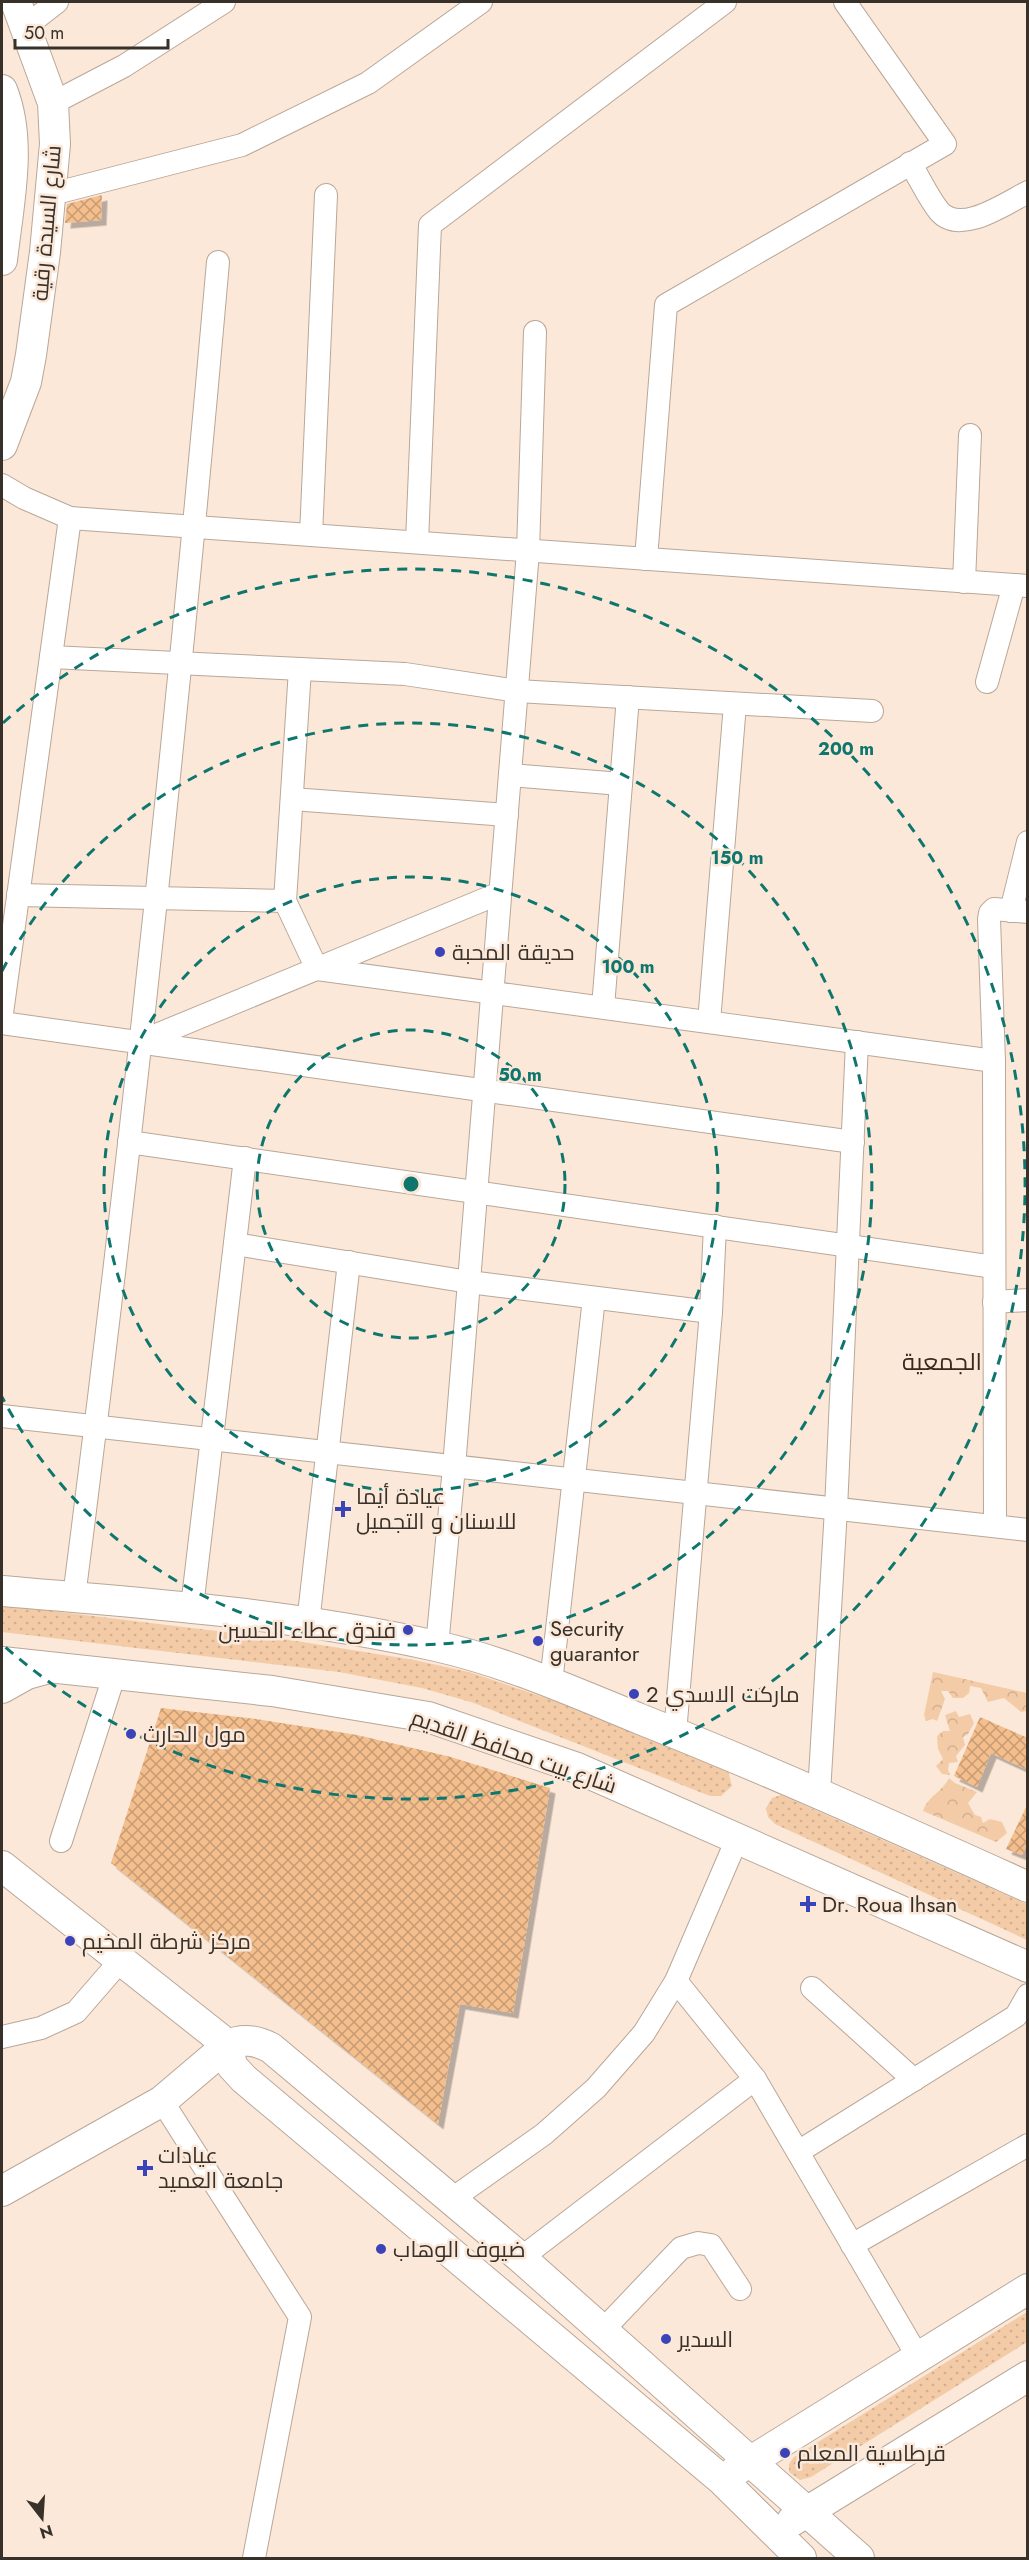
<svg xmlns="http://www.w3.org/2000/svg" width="1029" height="2560" viewBox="0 0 1029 2560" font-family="Jost,Cairo,sans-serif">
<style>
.grass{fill:url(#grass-dots)}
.forest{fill:url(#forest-crowns)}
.building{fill:url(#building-cross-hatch);filter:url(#shadow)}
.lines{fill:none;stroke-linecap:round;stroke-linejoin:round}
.minor-casing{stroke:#b9a798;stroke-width:24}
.major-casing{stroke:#b9a798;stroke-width:32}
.minor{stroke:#fff;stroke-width:22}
.major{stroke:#fff;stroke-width:30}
.ring{fill:none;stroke:#0f766e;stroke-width:3;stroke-dasharray:10 8}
.poi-dot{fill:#3a43b7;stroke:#fbe8d8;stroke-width:2}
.labels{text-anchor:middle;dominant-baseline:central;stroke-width:5;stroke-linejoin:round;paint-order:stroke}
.street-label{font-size:22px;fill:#38312a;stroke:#fbe8d8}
.poi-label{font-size:22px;fill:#38312a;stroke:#fbe8d8;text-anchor:start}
.neighbourhood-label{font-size:24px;fill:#38291d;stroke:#fbe8d8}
.centre{fill:#0f766e;stroke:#fbe8d8;stroke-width:3}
.ring-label{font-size:18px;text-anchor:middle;font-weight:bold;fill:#0f766e;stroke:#fbe8d8;stroke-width:5;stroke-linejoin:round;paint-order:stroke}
</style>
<defs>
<pattern id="grass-dots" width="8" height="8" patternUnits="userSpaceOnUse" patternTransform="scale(1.5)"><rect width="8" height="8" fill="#f4cba7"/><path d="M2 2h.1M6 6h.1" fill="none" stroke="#d2af90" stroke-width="1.8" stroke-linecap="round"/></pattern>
<pattern id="forest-crowns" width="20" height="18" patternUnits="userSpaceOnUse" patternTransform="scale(1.5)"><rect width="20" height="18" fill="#f4cba7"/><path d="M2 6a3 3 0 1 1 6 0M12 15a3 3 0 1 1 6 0" fill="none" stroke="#d2af90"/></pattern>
<pattern id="building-cross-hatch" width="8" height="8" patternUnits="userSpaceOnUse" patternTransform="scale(1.5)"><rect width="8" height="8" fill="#f4be8d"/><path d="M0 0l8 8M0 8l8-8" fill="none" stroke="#c79b73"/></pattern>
<filter id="shadow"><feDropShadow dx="5.5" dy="5.5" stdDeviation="0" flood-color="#0004"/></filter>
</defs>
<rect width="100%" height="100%" fill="#fbe8d8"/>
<g class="grass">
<path d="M 2,1605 L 290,1640 L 414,1660 L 469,1672 L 561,1703 L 719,1764 L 728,1771 L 732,1786 L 721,1796 L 710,1796 L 474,1703 L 422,1688 L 339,1672 L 2,1632 Z"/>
<path d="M 781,1795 L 1027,1904 L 1027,1940 L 775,1824 L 768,1817 L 766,1808 L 772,1798 Z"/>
<path d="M 1027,2312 L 1027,2342 L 811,2477 L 800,2480 L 789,2472 L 789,2464 L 794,2457 Z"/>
</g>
<g class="forest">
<path d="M 933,1672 L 1027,1693 L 1027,1711 L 1021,1712 L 1004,1698 L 988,1702 L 981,1688 L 970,1686 L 969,1693 L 963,1698 L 953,1698 L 948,1691 L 941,1691 L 945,1699 L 937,1721 L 933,1719 L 926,1721 L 924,1715 Z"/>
<path d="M 956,1711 L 959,1717 L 970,1714 L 974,1723 L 968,1734 L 963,1737 L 965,1745 L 956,1756 L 958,1762 L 949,1763 L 948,1770 L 950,1775 L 942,1774 L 936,1766 L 943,1759 L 938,1749 L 937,1736 L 943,1731 L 950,1731 L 945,1715 Z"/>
<path d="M 949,1778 L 955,1783 L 977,1792 L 968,1803 L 975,1815 L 981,1817 L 983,1823 L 990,1819 L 1002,1822 L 1007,1833 L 996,1842 L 923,1811 C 928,1796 942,1792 949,1778 Z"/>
</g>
<g class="building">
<path d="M 102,195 L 101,220 L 65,223 L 67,204 Z"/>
<path d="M 161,1708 L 256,1719 L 357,1735 L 451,1757 L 550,1788 L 513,2013 L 460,2004 L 438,2124 L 111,1863 Z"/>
<path d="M 980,1717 L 1028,1738 L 1028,1770 L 991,1753 L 977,1787 L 954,1776 Z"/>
<path d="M 1028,1803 L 1028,1843 L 1022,1855 L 1006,1849 Z"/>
</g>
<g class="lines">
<g class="minor-casing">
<g id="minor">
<path d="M 26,26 L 57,2"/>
<path d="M 53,103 L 124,66 L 224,2"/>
<path d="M 910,163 C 920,179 928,197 939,211 C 960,236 1006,203 1028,192"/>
<path d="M 52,194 L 242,145 L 368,83 L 481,2"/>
<path d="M 2,485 L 24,498 L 70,518 L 1028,586"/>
<path d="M 311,535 L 326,195"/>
<path d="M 417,542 L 430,225 L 725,2"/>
<path d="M 646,559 L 666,305 L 945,144 L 845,2"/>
<path d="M 964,582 L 970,435"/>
<path d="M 51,657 L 405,674 L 517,691 L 872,711"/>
<path d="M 300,669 L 285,901 L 317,969 L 994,1061"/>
<path d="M 987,682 L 1014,585"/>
<path d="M 510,775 L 621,784"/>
<path d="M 292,799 L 507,815"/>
<path d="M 18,895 L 285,901"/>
<path d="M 1011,911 L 1028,842"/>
<path d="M 603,1007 L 628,697"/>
<path d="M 2,1013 L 70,518"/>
<path d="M 709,1022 L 735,704"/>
<path d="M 2,1023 L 853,1142"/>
<path d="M 142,1041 L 500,893"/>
<path d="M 129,1142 L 994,1267"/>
<path d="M 235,1244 L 469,1282 L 711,1312 L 715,1226"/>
<path d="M 994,1302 L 1028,1300"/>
<path d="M 2,1416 L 1028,1530"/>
<path d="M 995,1526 L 994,1061 L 989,919 L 990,913 L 994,909 L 1028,912"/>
<path d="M 74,1597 C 131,1153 179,708 218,262"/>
<path d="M 192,1607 L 245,1158"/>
<path d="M 308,1623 L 349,1262"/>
<path d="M 437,1646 L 454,1467 L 528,551 L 535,332"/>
<path d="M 551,1683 L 594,1298"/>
<path d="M 675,1733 L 711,1312"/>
<path d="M 819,1793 L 836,1509 L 857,1042"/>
<path d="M 61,1841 L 115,1673"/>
<path d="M 676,1981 L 755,2079 L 918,2357"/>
<path d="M 812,1988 L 914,2080"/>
<path d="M 2,2037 L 41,2028 L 76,2012 L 121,1960"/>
<path d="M 162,2101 L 300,2317 L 254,2558"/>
<path d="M 798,2152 L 1016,2016 L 1028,1995"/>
<path d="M 452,2199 L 544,2134 L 596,2088 L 644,2033 L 676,1981 L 737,1839"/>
<path d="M 852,2245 L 1028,2145"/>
<path d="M 521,2258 L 755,2079"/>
<path d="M 603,2330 L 681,2248 L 698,2243 L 711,2245 L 740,2289"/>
</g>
</g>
<g class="major-casing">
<g id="major">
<path d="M 2,90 C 23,142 8,206 2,260"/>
<path d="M 2,445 L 26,382 L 31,355 L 45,252 L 55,144 L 53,103 L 16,2"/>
<path d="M 2,1591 C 147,1603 294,1614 436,1646 C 507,1662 574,1692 640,1719 C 771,1771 899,1829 1028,1887"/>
<path d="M 2,1662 L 272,1691 L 428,1717 L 577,1768 L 1028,1967"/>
<path d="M 2,1688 L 27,1674 L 45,1669"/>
<path d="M 2,1866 L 228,2045 L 232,2066 L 244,2079 L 722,2480 L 801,2558"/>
<path d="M 2,2191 L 162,2101 L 228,2045 C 243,2038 256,2040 271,2048 L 521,2258 L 859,2558"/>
<path d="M 735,2471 L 1028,2289"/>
<path d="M 792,2521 L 1028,2376"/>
</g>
</g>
<use href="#minor" class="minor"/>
<use href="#major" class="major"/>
</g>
<g class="ring">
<circle cx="411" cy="1184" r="154"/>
<circle cx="411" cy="1184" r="307"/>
<path d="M2 971A461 461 0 1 1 2 1397"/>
<path d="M3 723A615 615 0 1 1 3 1645"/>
</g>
<g class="poi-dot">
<circle cx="440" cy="952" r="6"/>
<path d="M340 1500h6v6h6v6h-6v6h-6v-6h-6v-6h6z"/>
<circle cx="408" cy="1630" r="6"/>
<circle cx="538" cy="1641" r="6"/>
<circle cx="634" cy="1694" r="6"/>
<circle cx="131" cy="1734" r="6"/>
<path d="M805 1895h6v6h6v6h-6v6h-6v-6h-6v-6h6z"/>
<circle cx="70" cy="1941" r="6"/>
<path d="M142 2159h6v6h6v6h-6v6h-6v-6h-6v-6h6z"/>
<circle cx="381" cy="2249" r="6"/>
<circle cx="666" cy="2339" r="6"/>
<circle cx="785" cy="2453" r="6"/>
</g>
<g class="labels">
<g class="street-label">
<text transform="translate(46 223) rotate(-85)">شارع السيدة رقية</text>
<text transform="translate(514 1751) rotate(19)">شارع بيت محافظ القديم</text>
</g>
<g class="poi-label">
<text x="452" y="952">حديقة المحبة</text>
<text x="356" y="1496">عيادة أيما<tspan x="356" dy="25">للاسنان و التجميل</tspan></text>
<text x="550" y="1628">Security<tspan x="550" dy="25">guarantor</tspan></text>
<text x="396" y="1630" text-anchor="end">فندق عطاء الحسين</text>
<text x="646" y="1694">ماركت الاسدي 2</text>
<text x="143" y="1734">مول الحارث</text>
<text x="822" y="1904">Dr. Roua Ihsan</text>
<text x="82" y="1941">مركز شرطة المخيم</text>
<text x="158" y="2155">عيادات<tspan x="158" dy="25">جامعة العميد</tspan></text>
<text x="393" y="2249">ضيوف الوهاب</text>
<text x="678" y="2339">السدير</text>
<text x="797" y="2453">قرطاسية المعلم</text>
</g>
<g class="neighbourhood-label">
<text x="942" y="1361">الجمعية</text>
</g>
</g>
<circle cx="411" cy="1184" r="9" class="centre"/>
<g class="ring-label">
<text x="846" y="755">200 m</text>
<text x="737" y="864">150 m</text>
<text x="628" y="973">100 m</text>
<text x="520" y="1081">50 m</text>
</g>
<rect width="1029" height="2560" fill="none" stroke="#38312a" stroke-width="6"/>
<g transform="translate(42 2518) rotate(163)" stroke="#fbe8d8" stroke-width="4.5" paint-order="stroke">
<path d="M0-4.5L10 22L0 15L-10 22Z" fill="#38312a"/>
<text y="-9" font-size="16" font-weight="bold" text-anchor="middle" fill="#38312a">N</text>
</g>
<path d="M15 39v9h153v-9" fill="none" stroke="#38312a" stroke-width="3"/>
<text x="24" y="39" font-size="18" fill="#38312a" stroke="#fbe8d8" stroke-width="4.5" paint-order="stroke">50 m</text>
</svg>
